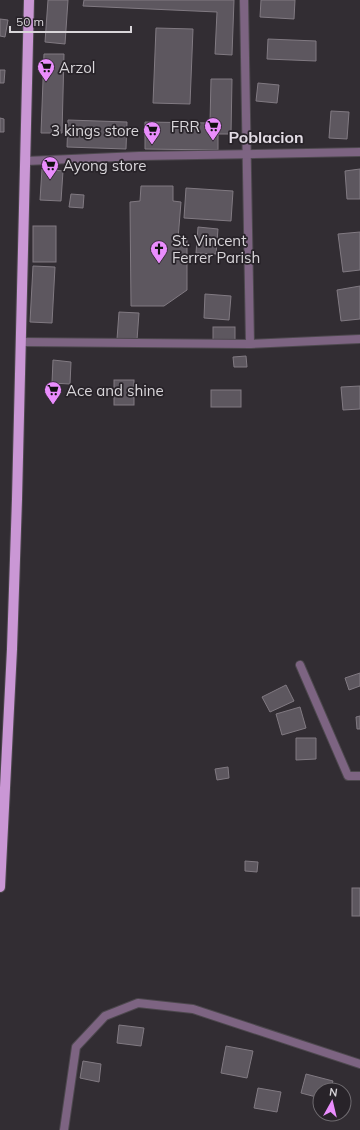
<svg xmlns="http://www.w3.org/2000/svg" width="360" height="1130" viewBox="0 0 360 1130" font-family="Mulish,sans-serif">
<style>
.building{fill:#5d575f;stroke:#817a82}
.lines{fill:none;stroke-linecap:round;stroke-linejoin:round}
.minor-casing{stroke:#4d484e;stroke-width:10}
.primary-casing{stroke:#4d484e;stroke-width:12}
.minor{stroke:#7d6482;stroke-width:8}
.primary{stroke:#ca97d5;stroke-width:10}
.labels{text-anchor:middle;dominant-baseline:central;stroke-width:3.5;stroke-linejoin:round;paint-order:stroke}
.poi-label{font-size:15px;fill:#d9d6da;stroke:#282329;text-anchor:start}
.neighbourhood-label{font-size:16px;font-weight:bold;fill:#e3dce5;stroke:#282329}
</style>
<rect width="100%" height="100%" fill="#322d33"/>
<g class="building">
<path d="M 48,0 L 68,0 L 65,44 L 45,42 Z"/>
<path d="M 84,0 L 234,0 L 232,55 L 215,54 L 217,12 L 83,6 Z"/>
<path d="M 261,0 L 295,0 L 294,19 L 260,17 Z"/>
<path d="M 0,19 L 8,20 L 5,37 L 0,36 Z"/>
<path d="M 156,28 L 193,29 L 190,104 L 153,103 Z"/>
<path d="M 268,39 L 316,41 L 316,61 L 267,59 Z"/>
<path d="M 44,54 L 64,54 L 62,133 L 41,133 Z"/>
<path d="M 0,70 L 5,70 L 4,83 L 0,83 Z"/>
<path d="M 211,79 L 232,79 L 231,134 L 218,134 L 218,150 L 145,149 L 145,122 L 210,123 Z"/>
<path d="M 258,83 L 279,85 L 277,103 L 256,101 Z"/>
<path d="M 331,111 L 349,112 L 347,139 L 329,138 Z"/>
<path d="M 0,118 L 4,119 L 4,132 L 0,132 Z"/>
<path d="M 68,120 L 127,122 L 126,149 L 67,147 Z"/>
<path d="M 42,169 L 63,171 L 61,201 L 40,200 Z"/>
<path d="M 360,169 L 360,199 L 347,199 L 345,171 Z"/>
<path d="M 141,186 L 173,186 L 173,201 L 181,202 L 178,239 L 187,239 L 187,290 L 164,306 L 131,306 L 130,202 L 140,201 Z"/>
<path d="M 186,188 L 233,191 L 231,221 L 184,218 Z"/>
<path d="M 71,194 L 84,195 L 83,208 L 69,207 Z"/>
<rect x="33" y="226" width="23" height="36"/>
<path d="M 198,227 L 218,229 L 216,254 L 196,253 Z"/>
<path d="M 360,232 L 360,270 L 343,272 L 338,234 Z"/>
<path d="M 33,266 L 55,267 L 52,323 L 30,322 Z"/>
<path d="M 360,286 L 360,319 L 341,321 L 337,290 Z"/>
<path d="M 205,294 L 231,296 L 229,320 L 204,318 Z"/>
<path d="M 119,312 L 139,313 L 137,340 L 117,339 Z"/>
<rect x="213" y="327" width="22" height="13"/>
<path d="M 246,356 L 247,367 L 234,367 L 233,357 Z"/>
<path d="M 53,360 L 71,362 L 70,384 L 52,383 Z"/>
<rect x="114" y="380" width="20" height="25"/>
<path d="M 360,386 L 360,409 L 343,410 L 341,387 Z"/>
<rect x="211" y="390" width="30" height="17"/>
<path d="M 360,673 L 360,686 L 349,690 L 345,678 Z"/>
<path d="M 286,685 L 294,701 L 270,712 L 262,697 Z"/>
<path d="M 300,707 L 306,728 L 282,735 L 276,714 Z"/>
<path d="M 360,716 L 360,729 L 357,729 L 356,717 Z"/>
<path d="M 296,738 L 316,738 L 316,759 L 296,760 Z"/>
<path d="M 228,767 L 229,778 L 217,780 L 215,769 Z"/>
<path d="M 245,861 L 258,862 L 257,872 L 245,871 Z"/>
<rect x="352" y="888" width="8" height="28"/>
<path d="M 119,1025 L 144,1028 L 141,1046 L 117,1043 Z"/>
<path d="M 226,1046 L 253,1051 L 247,1078 L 221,1073 Z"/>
<path d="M 83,1061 L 101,1064 L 99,1082 L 80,1078 Z"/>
<path d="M 306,1074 L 333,1081 L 330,1090 L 320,1090 L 320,1098 L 301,1093 Z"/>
<path d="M 258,1088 L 281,1092 L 277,1112 L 254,1108 Z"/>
</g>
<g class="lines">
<g class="minor-casing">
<g id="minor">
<path d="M 244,0 L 250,344"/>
<path d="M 26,161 L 139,156 L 360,152"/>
<path d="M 22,342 L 250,344 L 360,339"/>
<path d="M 300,665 L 348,776 L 360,776"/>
<path d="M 64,1130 L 76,1047 L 105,1016 L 138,1003 L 193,1009 L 360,1064"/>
</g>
</g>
<g class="primary-casing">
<path id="primary" d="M 0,887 L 12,649 L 17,499 L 29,0"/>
</g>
<use href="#minor" class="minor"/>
<use href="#primary" class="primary"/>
</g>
<defs>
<g id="supermarket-pin" transform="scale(0.9)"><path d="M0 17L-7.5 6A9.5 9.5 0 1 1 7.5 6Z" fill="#ea8dfd" stroke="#282329"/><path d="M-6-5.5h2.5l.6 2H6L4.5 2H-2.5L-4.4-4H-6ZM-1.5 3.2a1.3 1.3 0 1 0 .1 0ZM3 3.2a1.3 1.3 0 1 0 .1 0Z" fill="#111"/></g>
<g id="church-pin" transform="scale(0.9)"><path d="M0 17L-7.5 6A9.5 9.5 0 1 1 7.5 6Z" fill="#ea8dfd" stroke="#282329"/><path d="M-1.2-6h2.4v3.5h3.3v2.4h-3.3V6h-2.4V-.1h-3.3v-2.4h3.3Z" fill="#111"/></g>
</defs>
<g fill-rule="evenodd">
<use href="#supermarket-pin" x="46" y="67"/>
<use href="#supermarket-pin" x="213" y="126"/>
<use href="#supermarket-pin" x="152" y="130"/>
<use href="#supermarket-pin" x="50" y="165"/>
<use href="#church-pin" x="159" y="249"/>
<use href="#supermarket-pin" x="53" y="390"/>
</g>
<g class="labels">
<g class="poi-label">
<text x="59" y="67">Arzol</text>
<text x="200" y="126" text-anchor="end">FRR</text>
<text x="139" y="130" text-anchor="end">3 kings store</text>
<text x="63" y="165">Ayong store</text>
<text x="172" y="240">St. Vincent<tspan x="172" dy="17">Ferrer Parish</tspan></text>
<text x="66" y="390">Ace and shine</text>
</g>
<g class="neighbourhood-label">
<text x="266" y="137">Poblacion</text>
</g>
</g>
<g transform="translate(332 1102) rotate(8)"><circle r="19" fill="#282329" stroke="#6f6b70"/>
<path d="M0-3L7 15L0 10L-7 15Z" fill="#ea8dfd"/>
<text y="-6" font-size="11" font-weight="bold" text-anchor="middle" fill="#d9d6da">N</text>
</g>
<path d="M10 26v6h121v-6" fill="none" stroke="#d9d6da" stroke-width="2"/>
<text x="16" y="26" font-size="12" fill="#d9d6da" stroke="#282329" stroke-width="3" paint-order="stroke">50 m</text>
</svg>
